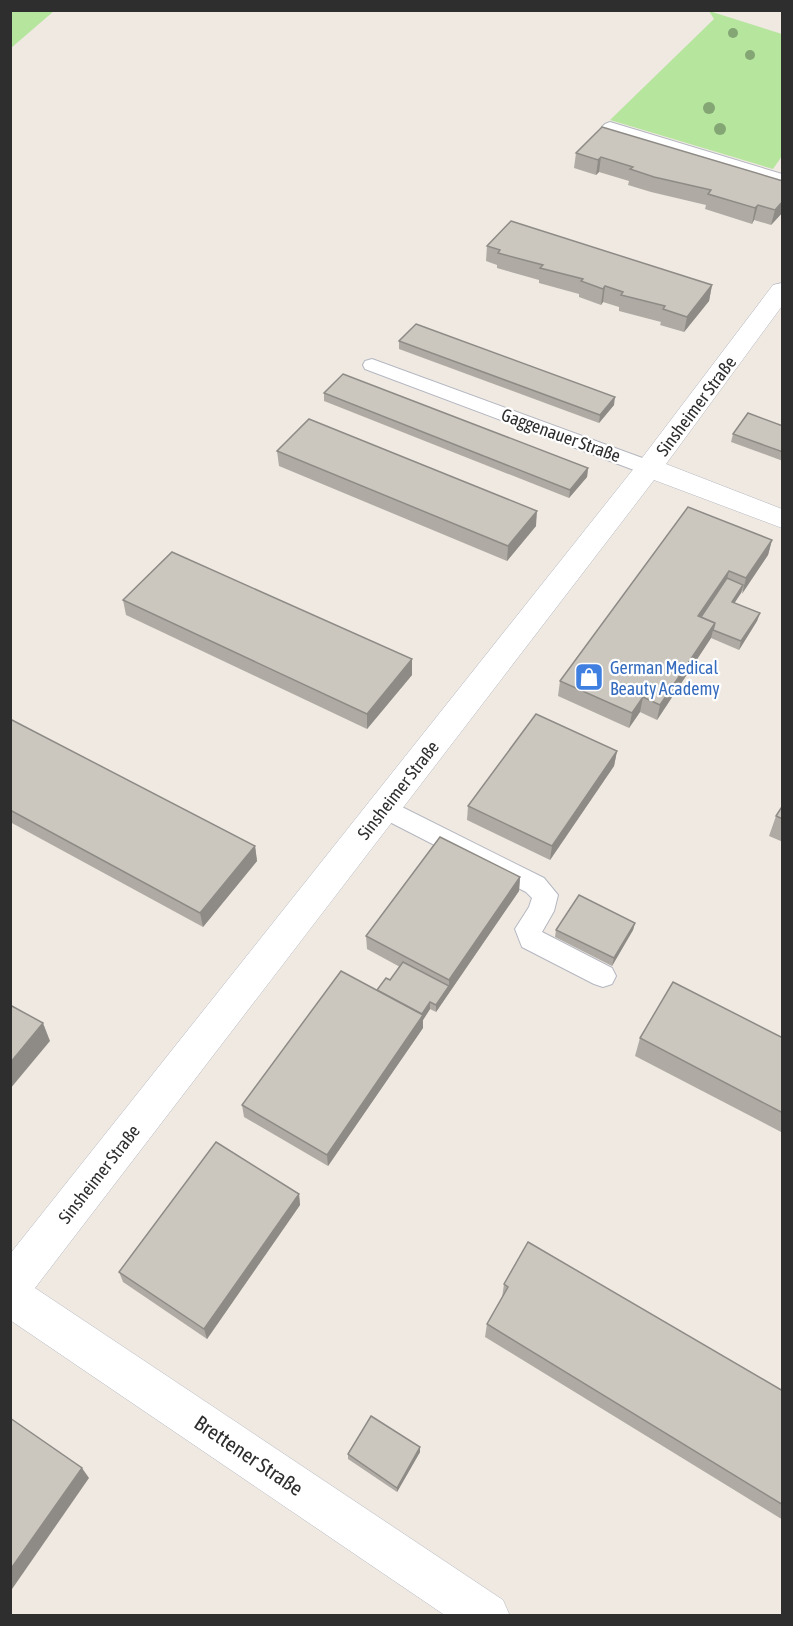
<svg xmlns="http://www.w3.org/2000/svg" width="793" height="1626" viewBox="0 0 793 1626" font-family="'Asap Condensed',sans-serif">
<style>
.green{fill:#b6e59e}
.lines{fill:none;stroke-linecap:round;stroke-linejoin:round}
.lane-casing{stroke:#b4b7c1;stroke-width:2}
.street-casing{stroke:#b4b7c1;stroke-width:1}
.lane{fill:#fff;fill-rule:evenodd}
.street{fill:#fff;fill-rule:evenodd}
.tree{fill:#84a574}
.wall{fill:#afaba4}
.shaded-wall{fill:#8e8b86}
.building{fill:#cbc7bf;stroke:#8e8b86;stroke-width:1.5}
.labels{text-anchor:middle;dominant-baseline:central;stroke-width:4.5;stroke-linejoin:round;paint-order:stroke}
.street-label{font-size:18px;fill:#2e2e2e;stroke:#fff}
.shop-label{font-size:18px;fill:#366cbe;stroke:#fff;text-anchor:start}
.near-street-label{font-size:21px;fill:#2e2e2e;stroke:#fff}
</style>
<rect width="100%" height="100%" fill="#efe9e1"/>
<g class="green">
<path d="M 11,10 L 54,10 L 54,11 L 11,48 Z"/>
<path d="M 709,11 L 782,34 L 782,156 L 773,169 L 610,120 L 714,19 Z"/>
</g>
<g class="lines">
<g class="lane-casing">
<g id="lane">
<path d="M 610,122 L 782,174 L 782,184 L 605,130 L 602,127 L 605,124 Z"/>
<path d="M 372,359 L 656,463 L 659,468 L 656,473 L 642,473 L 365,369 L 363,365 L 365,361 Z"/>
<path d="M 384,798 L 544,878 L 558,895 L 554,911 L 542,932 L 612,968 L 616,976 L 612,984 L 603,987 L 594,984 L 522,947 L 515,929 L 529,907 L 532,898 L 526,892 L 376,815 L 372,808 L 376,801 Z"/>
</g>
</g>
<g class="street-casing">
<path id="street" d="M 782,283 L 782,306 L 666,464 L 782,509 L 782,528 L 654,480 L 35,1288 L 503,1600 L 510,1616 L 446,1616 L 10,1320 L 10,1254 L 639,462 L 773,285 Z"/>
</g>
<use href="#lane" class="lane"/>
<use href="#street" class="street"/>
</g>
<g class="tree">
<circle cx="733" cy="33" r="5"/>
<circle cx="750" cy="55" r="5"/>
<circle cx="709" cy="108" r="6"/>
<circle cx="720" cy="129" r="6"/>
</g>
<g class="wall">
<path d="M 576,153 L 783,181 L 783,212 L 771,225 L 754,220 L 752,224 L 705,209 L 706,205 L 651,192 L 628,185 L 629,181 L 599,172 L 596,175 L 574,168 Z"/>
<path d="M 487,246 L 712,285 L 709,301 L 684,332 L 660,325 L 661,322 L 619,311 L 619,307 L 603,302 L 601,305 L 579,297 L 579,294 L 539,283 L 539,280 L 497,268 L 497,265 L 486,261 Z"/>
<path d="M 399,341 L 614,405 L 599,423 L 399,349 Z"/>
<path d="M 324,393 L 588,468 L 587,477 L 569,498 L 324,401 Z"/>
<path d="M 783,426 L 783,461 L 731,442 L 733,434 Z"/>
<path d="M 277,451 L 536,526 L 507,561 L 279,466 Z"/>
<path d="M 772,540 L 768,555 L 734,603 L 760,613 L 757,621 L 739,650 L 711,638 L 657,720 L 640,712 L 629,728 L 558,696 L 560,681 Z"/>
<path d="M 123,600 L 412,659 L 412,675 L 367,729 L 126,615 Z"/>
<path d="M 10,719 L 255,846 L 257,861 L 203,927 L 10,822 Z"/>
<path d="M 617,751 L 614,766 L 550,860 L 467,820 L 468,806 Z"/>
<path d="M 783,805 L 783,842 L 769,836 L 776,816 Z"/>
<path d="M 520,877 L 519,891 L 436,1012 L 430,1009 L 423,1020 L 423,1028 L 328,1166 L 244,1117 L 242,1105 L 390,980 L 400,967 L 367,949 L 366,936 Z"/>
<path d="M 635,923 L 633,930 L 612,966 L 555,937 L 556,930 Z"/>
<path d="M 640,1038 L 783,1038 L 783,1133 L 635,1056 Z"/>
<path d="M 299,1194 L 300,1205 L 207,1339 L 123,1282 L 119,1272 Z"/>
<path d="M 504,1284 L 783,1391 L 783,1520 L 485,1337 L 487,1324 L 502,1298 Z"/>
<path d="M 420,1452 L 397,1492 L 348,1459 L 348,1454 Z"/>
</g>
<g class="shaded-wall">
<path d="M 601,157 L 599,172 L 596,175 L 598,160 Z"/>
<path d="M 783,201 L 783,212 L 771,225 L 775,210 Z"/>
<path d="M 758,205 L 754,220 L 752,224 L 755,208 Z"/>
<path d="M 712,285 L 709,301 L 684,332 L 687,317 Z"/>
<path d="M 605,286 L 603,302 L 601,305 L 603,289 Z"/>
<path d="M 615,397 L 614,405 L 599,423 L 600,415 Z"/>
<path d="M 588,468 L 587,477 L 569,498 L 570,490 Z"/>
<path d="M 537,511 L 536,526 L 507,561 L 508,546 Z"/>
<path d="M 772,540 L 768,555 L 742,594 L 746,578 Z"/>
<path d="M 729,571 L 725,587 L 699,624 L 698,616 Z"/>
<path d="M 743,585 L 741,593 L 730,610 L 732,602 Z"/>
<path d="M 760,613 L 757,621 L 739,650 L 741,641 Z"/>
<path d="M 715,623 L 711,638 L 657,720 L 660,705 Z"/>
<path d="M 412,659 L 412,675 L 367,729 L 367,714 Z"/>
<path d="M 643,697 L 640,712 L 629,728 L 632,713 Z"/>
<path d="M 617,751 L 614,766 L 550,860 L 552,846 Z"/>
<path d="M 255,846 L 257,861 L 203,927 L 200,913 Z"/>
<path d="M 520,877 L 519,891 L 436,1012 L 436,1005 L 449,986 L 449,980 Z"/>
<path d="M 635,923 L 633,930 L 612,966 L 614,958 Z"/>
<path d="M 430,1002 L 430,1009 L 423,1020 L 423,1028 L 328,1166 L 327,1155 Z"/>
<path d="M 43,1023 L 50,1041 L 10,1089 L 10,1063 Z"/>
<path d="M 299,1194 L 300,1205 L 207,1339 L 204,1329 Z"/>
<path d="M 420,1447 L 420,1452 L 397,1492 L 397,1488 Z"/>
<path d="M 82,1468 L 89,1478 L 10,1592 L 10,1570 Z"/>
</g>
<g class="building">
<path d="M 602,127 L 783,181 L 783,201 L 775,210 L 758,205 L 755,208 L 708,194 L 711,190 L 654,177 L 630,169 L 633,167 L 601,157 L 598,160 L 576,153 Z"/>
<path d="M 511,221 L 712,285 L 687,317 L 663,309 L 665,306 L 621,295 L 623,292 L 605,286 L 603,289 L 581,281 L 583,279 L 540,268 L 543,265 L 498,253 L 500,250 L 487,246 Z"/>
<path d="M 416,324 L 615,397 L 600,415 L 399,341 Z"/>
<path d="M 343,374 L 588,468 L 570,490 L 324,393 Z"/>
<path d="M 748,413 L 783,426 L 783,452 L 733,434 Z"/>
<path d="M 309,419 L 537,511 L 508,546 L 277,451 Z"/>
<path d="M 688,507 L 772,540 L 746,578 L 729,571 L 698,616 L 715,623 L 660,705 L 643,697 L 632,713 L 560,681 Z"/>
<path d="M 172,552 L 412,659 L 367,714 L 123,600 Z"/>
<path d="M 727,578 L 743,585 L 732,602 L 760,613 L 741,641 L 713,630 L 715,623 L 701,617 Z"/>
<path d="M 536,714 L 617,751 L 552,846 L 468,806 Z"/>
<path d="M 10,719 L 255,846 L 200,913 L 10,810 Z"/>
<path d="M 783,805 L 783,819 L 776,816 Z"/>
<path d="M 440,837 L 520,877 L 449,980 L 366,936 Z"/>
<path d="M 579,895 L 635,923 L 614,958 L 556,930 Z"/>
<path d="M 403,962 L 449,986 L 436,1005 L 430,1002 L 422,1014 L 377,990 L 386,978 L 390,980 Z"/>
<path d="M 341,971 L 423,1015 L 327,1155 L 242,1105 Z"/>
<path d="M 673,982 L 783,1038 L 783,1113 L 640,1038 Z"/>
<path d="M 10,1005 L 43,1023 L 10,1063 Z"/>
<path d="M 216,1142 L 299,1194 L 204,1329 L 119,1272 Z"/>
<path d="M 528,1242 L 783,1391 L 783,1505 L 487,1324 L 508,1287 L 504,1284 Z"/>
<path d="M 371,1416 L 420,1447 L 397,1488 L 348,1454 Z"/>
<path d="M 10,1418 L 82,1468 L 10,1570 Z"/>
</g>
<defs>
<g id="shop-square" transform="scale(1.5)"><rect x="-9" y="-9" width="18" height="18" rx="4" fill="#3f7fe0" stroke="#fff"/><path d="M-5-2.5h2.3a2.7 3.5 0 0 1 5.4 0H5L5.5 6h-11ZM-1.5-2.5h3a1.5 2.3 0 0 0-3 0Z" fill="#fff"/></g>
</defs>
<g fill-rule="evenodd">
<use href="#shop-square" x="589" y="677"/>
</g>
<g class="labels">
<g class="street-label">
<text transform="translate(696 406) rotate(-53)">Sinsheimer Straße</text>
<text transform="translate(561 435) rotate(20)">Gaggenauer Straße</text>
<text transform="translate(398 790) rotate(-52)">Sinsheimer Straße</text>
<text transform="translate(99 1174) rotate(-52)">Sinsheimer Straße</text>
</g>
<g class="shop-label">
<text x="610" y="667">German Medical<tspan x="610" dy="21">Beauty Academy</tspan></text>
</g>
<g class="near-street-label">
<text transform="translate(249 1455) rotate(34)">Brettener Straße</text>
</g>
</g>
<rect width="793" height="1626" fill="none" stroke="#2e2e2e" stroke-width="24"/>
</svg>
